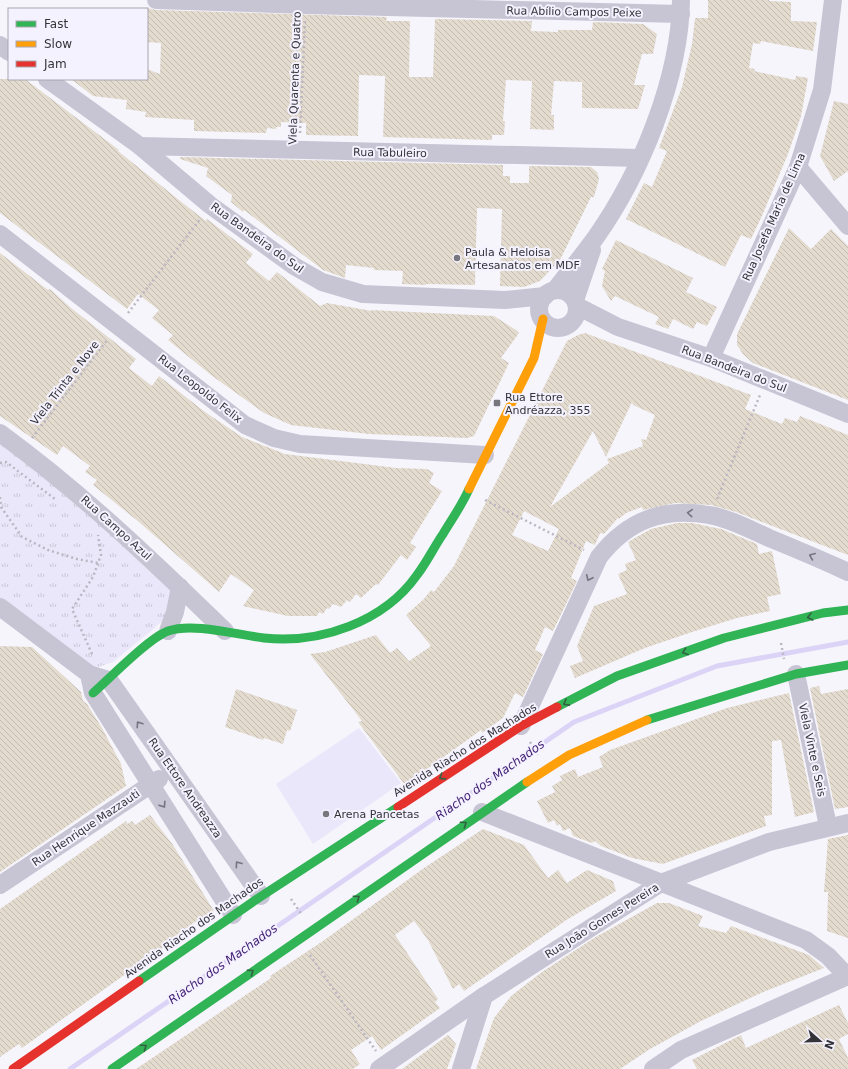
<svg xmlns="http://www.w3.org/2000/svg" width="848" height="1069" viewBox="0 0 848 1069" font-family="'DejaVu Sans',sans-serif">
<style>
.grass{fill:url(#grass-tufts)}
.garden{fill:#ebe7fb}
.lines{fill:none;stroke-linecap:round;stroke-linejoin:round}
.stream{stroke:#dcd4f6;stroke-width:5}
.building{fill:url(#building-back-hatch);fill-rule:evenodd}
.path{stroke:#bab7c3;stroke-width:2.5;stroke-dasharray:2 3;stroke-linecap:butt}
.street{stroke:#c7c4d4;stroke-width:18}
.fast{stroke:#30b455;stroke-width:9}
.slow{stroke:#ff9f0a;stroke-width:9}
.jam{stroke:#e5322d;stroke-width:9}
.oneway{stroke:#76747e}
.oneway2{stroke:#336042}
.poi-dot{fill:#78777d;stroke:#f5f2ff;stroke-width:1.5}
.labels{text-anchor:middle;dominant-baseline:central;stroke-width:4;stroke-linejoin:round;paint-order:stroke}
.street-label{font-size:11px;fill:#343338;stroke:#f5f2ff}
.poi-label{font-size:11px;fill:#343338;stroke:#f5f2ff;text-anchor:start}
.water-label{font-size:12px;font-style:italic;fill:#3d1c71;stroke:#f5f2ff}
</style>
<defs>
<pattern id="grass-tufts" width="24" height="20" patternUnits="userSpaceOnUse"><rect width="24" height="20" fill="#ebe7fb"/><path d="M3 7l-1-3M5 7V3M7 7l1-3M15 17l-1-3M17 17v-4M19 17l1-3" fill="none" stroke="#cac7d8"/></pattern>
<pattern id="building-back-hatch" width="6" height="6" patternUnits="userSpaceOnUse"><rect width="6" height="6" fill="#e4dbcf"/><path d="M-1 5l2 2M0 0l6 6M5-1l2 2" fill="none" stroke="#c4bcb2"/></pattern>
</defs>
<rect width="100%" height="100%" fill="#f6f5fc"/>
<path class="grass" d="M 0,439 L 97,516 L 172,590 L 171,613 L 150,632 L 113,662 L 95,668 L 0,602 Z"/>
<path class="garden" d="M 359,728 L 401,783 L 313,844 L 276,784 Z"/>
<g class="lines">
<path class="stream" d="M 70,1069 L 574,722 L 717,666 L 848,642"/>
</g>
<g class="building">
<path d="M 708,0 L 769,0 L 769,1 L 791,2 L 791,21 L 817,22 L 813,51 L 761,41 L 760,44 L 753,43 L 749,68 L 755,69 L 754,71 L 795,80 L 796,76 L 808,78 L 801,116 L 788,154 L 761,218 L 751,239 L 741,235 L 725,267 L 626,219 L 644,183 L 652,187 L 667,151 L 659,148 L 682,87 L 692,44 L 695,18 L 708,18 Z"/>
<path d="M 147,8 L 156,10 L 387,17 L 386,21 L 410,21 L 409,77 L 433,77 L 435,19 L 532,21 L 531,31 L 558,32 L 558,30 L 592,30 L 593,22 L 643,24 L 657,34 L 653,54 L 642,54 L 638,69 L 634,85 L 645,85 L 638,109 L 582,108 L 582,82 L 554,81 L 551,115 L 554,115 L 554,130 L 530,129 L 532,81 L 506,80 L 503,121 L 505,121 L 504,135 L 492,135 L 492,140 L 383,137 L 385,76 L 359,75 L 358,136 L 306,135 L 306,123 L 281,122 L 281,127 L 276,127 L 276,129 L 267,128 L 266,133 L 194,131 L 194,120 L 145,117 L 146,112 L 126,109 L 127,100 L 93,96 L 71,79 L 147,79 L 147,69 L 160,74 L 161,43 L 147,42 Z"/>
<path d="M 0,79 L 25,79 L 119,150 L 118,151 L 184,204 L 206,221 L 207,219 L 253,254 L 246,263 L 269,281 L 277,272 L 320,306 L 327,303 L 372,311 L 371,310 L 494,316 L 516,330 L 519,333 L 501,358 L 509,363 L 474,436 L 467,438 L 369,434 L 291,425 L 264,413 L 211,375 L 168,340 L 173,335 L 152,318 L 159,310 L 138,294 L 127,309 L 0,213 Z"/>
<path d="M 834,101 L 848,104 L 848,171 L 834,181 L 820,156 Z"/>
<path d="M 180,157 L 503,165 L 503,176 L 510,176 L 510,183 L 529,183 L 529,166 L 591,167 L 597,172 L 599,179 L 594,197 L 591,197 L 560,260 L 540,281 L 524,287 L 500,286 L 502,209 L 477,208 L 475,285 L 426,284 L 426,285 L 402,284 L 403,271 L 374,270 L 374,268 L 346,265 L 345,278 L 323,270 L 244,210 L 243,212 L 231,202 L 232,195 L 206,176 L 208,168 L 180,159 Z"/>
<path d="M 789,228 L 811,249 L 831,229 L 848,246 L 848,400 L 753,363 L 743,354 L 737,345 L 737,334 Z"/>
<path d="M 616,240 L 693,278 L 686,292 L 717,307 L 707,326 L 697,322 L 693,329 L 673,319 L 668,329 L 655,324 L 659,317 L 615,296 L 611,301 L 602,286 L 605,271 L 602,269 Z"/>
<path d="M 0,253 L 48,290 L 50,289 L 71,308 L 136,359 L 129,368 L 152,386 L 159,376 L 205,412 L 242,437 L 285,454 L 396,468 L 427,469 L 434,473 L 429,483 L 442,491 L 410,543 L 416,547 L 407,560 L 401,555 L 378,585 L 376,584 L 361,598 L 356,594 L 350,602 L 347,600 L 341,607 L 333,604 L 329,609 L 327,608 L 323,614 L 319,612 L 317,616 L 288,616 L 243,606 L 254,590 L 231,574 L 219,592 L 139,522 L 93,485 L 97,480 L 85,472 L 90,466 L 63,446 L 57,455 L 0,416 Z"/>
<path d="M 585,333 L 751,395 L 745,409 L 782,424 L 785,418 L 797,422 L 800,416 L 848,435 L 848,555 L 736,512 L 711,505 L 675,503 L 643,510 L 642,507 L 626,513 L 619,519 L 618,518 L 604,534 L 600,533 L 595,545 L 586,541 L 571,578 L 577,581 L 553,631 L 545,627 L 535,650 L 543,654 L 523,697 L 515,693 L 503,718 L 482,733 L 481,730 L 405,785 L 358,722 L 362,721 L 310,654 L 325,652 L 376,635 L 390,653 L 397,648 L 409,661 L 431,646 L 406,615 L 424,599 L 431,590 L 434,592 L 454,566 L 567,341 L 578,335 ZM 632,402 L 633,405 L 655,415 L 646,440 L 641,439 L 643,446 L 607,459 L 609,463 L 550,507 L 593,431 L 606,457 ZM 524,511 L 559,529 L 548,551 L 512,535 Z"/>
<path d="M 677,523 L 692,523 L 721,529 L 757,544 L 759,554 L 772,551 L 781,594 L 767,597 L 770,611 L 737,618 L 692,632 L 645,648 L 575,678 L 570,666 L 583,661 L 577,646 L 594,606 L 627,594 L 618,574 L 627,570 L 625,564 L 636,560 L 628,542 L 651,529 Z"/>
<path d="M 0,646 L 32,647 L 81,692 L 83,701 L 87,704 L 102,728 L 121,764 L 126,786 L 0,872 Z"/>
<path d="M 819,686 L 821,694 L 848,689 L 848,807 L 835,809 L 810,688 Z"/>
<path d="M 236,689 L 297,710 L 290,731 L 287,730 L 283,744 L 264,738 L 263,740 L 225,727 Z"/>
<path d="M 789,693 L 814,812 L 795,817 L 781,740 L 772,741 L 772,815 L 764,816 L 766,826 L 663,864 L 632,858 L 601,846 L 595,841 L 592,843 L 573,836 L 570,828 L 563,831 L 560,824 L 557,826 L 554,820 L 548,823 L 537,801 L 555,792 L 552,786 L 562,780 L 560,776 L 575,769 L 578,777 L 603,767 L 599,757 L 610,750 L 727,708 Z"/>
<path d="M 150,815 L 173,845 L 214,911 L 200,921 L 199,919 L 174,937 L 176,938 L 22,1048 L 19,1044 L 0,1057 L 0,909 L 126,821 L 127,824 L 132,821 L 135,825 Z"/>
<path d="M 483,829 L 524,845 L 548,878 L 558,870 L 567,883 L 587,870 L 613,881 L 616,891 L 568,919 L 464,991 L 459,984 L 453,989 L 428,940 L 414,921 L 395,935 L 438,999 L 435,1002 L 440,1008 L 381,1050 L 372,1036 L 351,1050 L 360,1064 L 353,1069 L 136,1069 L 271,978 L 270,976 L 323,941 L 424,868 Z"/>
<path d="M 848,835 L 848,938 L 827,931 L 828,892 L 824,892 L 828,839 Z"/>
<path d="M 657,903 L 669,903 L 703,916 L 698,926 L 726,933 L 731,926 L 809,955 L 824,968 L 761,993 L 701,1021 L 650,1049 L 620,1069 L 476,1069 L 494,1018 L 511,996 L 542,972 L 594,938 Z"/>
<path d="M 839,1005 L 848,1023 L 848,1034 L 839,1039 L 848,1058 L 848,1069 L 697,1069 L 692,1060 L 741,1035 L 746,1048 Z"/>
<path d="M 448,1035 L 456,1044 L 447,1069 L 402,1069 Z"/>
</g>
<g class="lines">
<g class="path">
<path d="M 300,133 L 305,20"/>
<path d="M 128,313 L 201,218"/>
<path d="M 32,438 L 108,339"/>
<path d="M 0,463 L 6,462 L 55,499"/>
<path d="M 0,497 L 1,507 L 22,537 L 48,550 L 77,559 L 98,563"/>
<path d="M 717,499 L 760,395"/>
<path d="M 485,500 L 584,550"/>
<path d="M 781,643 L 784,659"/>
<path d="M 92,654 L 72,609 L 93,577 L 101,555 L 98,535"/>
<path d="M 530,742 L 538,755"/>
<path d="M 291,899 L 302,915"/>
<path d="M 310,955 L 376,1051"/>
</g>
<g class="street">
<path d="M 156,0 L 306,5 L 681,14"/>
<path d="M 0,45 L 9,52"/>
<path d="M 47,79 L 140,146 L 210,205 L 294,266 L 322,282 L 363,294 L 505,300 L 545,296"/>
<path d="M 140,146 L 639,158"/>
<path d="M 798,167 L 848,226"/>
<path d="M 0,234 L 245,425 L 274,438 L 300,444 L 485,455"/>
<path d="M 555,290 C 569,272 583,255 596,237 C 641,173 680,78 681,0"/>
<circle cx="558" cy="309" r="19"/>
<path d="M 575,300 L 592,250"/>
<path d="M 577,306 L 618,327 L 711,358 L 848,414"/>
<path d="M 711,358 L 798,167 L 822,90 L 833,0"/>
<path d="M 0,433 C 81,492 153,561 225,631"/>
<path d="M 0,607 L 89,674 L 109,680 L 261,896"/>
<path d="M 168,631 L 175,612 L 180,587"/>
<path d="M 796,674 L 828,826"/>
<path d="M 90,679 L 93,693 L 233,915"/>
<path d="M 521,726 L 599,557 C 628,520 663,507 709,515 C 729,518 751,530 769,538 C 796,549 822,560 848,572"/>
<path d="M 482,812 L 806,940 L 828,956 L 847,976"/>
<path d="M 0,885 L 159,779"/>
<path d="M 379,1069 L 484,996 L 661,883 L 769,842 L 848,823"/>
<path d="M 461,1069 L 484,996"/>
<path d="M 653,1069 L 681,1050 L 848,976"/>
</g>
<g class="fast">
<path d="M 93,693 C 110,678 149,638 168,631 C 193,622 238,635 264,638 C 320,644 384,622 417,575 C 427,562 434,547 443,534 C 452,519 462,505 469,489"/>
<path d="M 557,707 L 617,676 L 724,638 L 823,613 L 848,610"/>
<path d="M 647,720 L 796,674 L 848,665"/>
<path d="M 139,981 L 257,899 L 398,807"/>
<path d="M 112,1069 L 527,782"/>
</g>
<g class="slow">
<path d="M 469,489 L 534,358 L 543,319"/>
<path d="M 527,782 L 569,755 L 647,720"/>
</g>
<g class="jam">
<path d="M 398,807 L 521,726 L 557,707"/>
<path d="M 13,1069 L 139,981"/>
</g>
</g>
<defs><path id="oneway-chevron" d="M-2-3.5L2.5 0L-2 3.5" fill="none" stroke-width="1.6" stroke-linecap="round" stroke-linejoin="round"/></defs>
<g class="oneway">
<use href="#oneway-chevron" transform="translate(690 513) rotate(-175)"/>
<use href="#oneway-chevron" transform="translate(812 556) rotate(-157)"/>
<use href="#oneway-chevron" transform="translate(589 578) rotate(115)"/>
<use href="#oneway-chevron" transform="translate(139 724) rotate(-124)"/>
<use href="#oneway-chevron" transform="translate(163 805) rotate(57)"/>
<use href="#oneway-chevron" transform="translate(238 864) rotate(-126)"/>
</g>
<g class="oneway2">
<use href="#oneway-chevron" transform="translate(810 617) rotate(166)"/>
<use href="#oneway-chevron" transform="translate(685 652) rotate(160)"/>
<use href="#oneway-chevron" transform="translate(566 703) rotate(152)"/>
<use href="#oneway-chevron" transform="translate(442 777) rotate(147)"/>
<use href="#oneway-chevron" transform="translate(464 824) rotate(-35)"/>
<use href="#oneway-chevron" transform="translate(357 898) rotate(-35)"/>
<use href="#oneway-chevron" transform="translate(251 972) rotate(-35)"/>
<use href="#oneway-chevron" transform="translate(144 1047) rotate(-35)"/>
</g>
<g class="poi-dot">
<circle cx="457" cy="258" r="4"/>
<rect x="493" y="399" width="8" height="8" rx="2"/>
<circle cx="326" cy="814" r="4"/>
</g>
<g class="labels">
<g class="street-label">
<text transform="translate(574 12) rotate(1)">Rua Abílio Campos Peixe</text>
<text transform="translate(295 78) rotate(-88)">Viela Quarenta e Quatro</text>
<text transform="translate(390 153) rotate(1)">Rua Tabuleiro</text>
<text transform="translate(774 217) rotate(-66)">Rua Josefa Maria de Lima</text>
<text transform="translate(257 238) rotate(36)">Rua Bandeira do Sul</text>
<text transform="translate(734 369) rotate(21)">Rua Bandeira do Sul</text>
<text transform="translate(65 383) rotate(-52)">Viela Trinta e Nove</text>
<text transform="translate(200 389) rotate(38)">Rua Leopoldo Felix</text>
<text transform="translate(116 528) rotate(42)">Rua Campo Azul</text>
<text transform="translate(465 750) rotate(-32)">Avenida Riacho dos Machados</text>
<text transform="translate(812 750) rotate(78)">Viela Vinte e Seis</text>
<text transform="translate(185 788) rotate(55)">Rua Ettore Andreazza</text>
<text transform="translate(86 828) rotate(-34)">Rua Henrique Mazzauti</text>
<text transform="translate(602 921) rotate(-32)">Rua João Gomes Pereira</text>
<text transform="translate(194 928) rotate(-35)">Avenida Riacho dos Machados</text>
</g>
<g class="poi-label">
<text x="465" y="252">Paula &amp; Heloisa<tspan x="465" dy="13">Artesanatos em MDF</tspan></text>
<text x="505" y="397">Rua Ettore<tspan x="505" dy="13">Andréazza, 355</tspan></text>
<text x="334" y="814">Arena Pancetas</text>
</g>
<g class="water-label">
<text transform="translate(490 780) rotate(-35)">Riacho dos Machados</text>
<text transform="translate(223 964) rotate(-35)">Riacho dos Machados</text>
</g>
</g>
<rect x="8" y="8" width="140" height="72" fill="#f5f2ff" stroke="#a8a6af"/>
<rect x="16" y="21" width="20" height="6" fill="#30b455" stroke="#a8a6af"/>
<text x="44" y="28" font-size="12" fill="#343338">Fast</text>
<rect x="16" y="41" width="20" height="6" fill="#ff9f0a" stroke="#a8a6af"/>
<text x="44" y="48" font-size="12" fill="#343338">Slow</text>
<rect x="16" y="61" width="20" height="6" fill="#e5322d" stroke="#a8a6af"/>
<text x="44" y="68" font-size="12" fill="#343338">Jam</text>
<g transform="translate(820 1041) rotate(110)" stroke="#f5f2ff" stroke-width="3" paint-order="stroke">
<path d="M0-3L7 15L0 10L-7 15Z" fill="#343338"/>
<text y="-6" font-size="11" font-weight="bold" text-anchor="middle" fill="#343338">N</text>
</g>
</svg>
